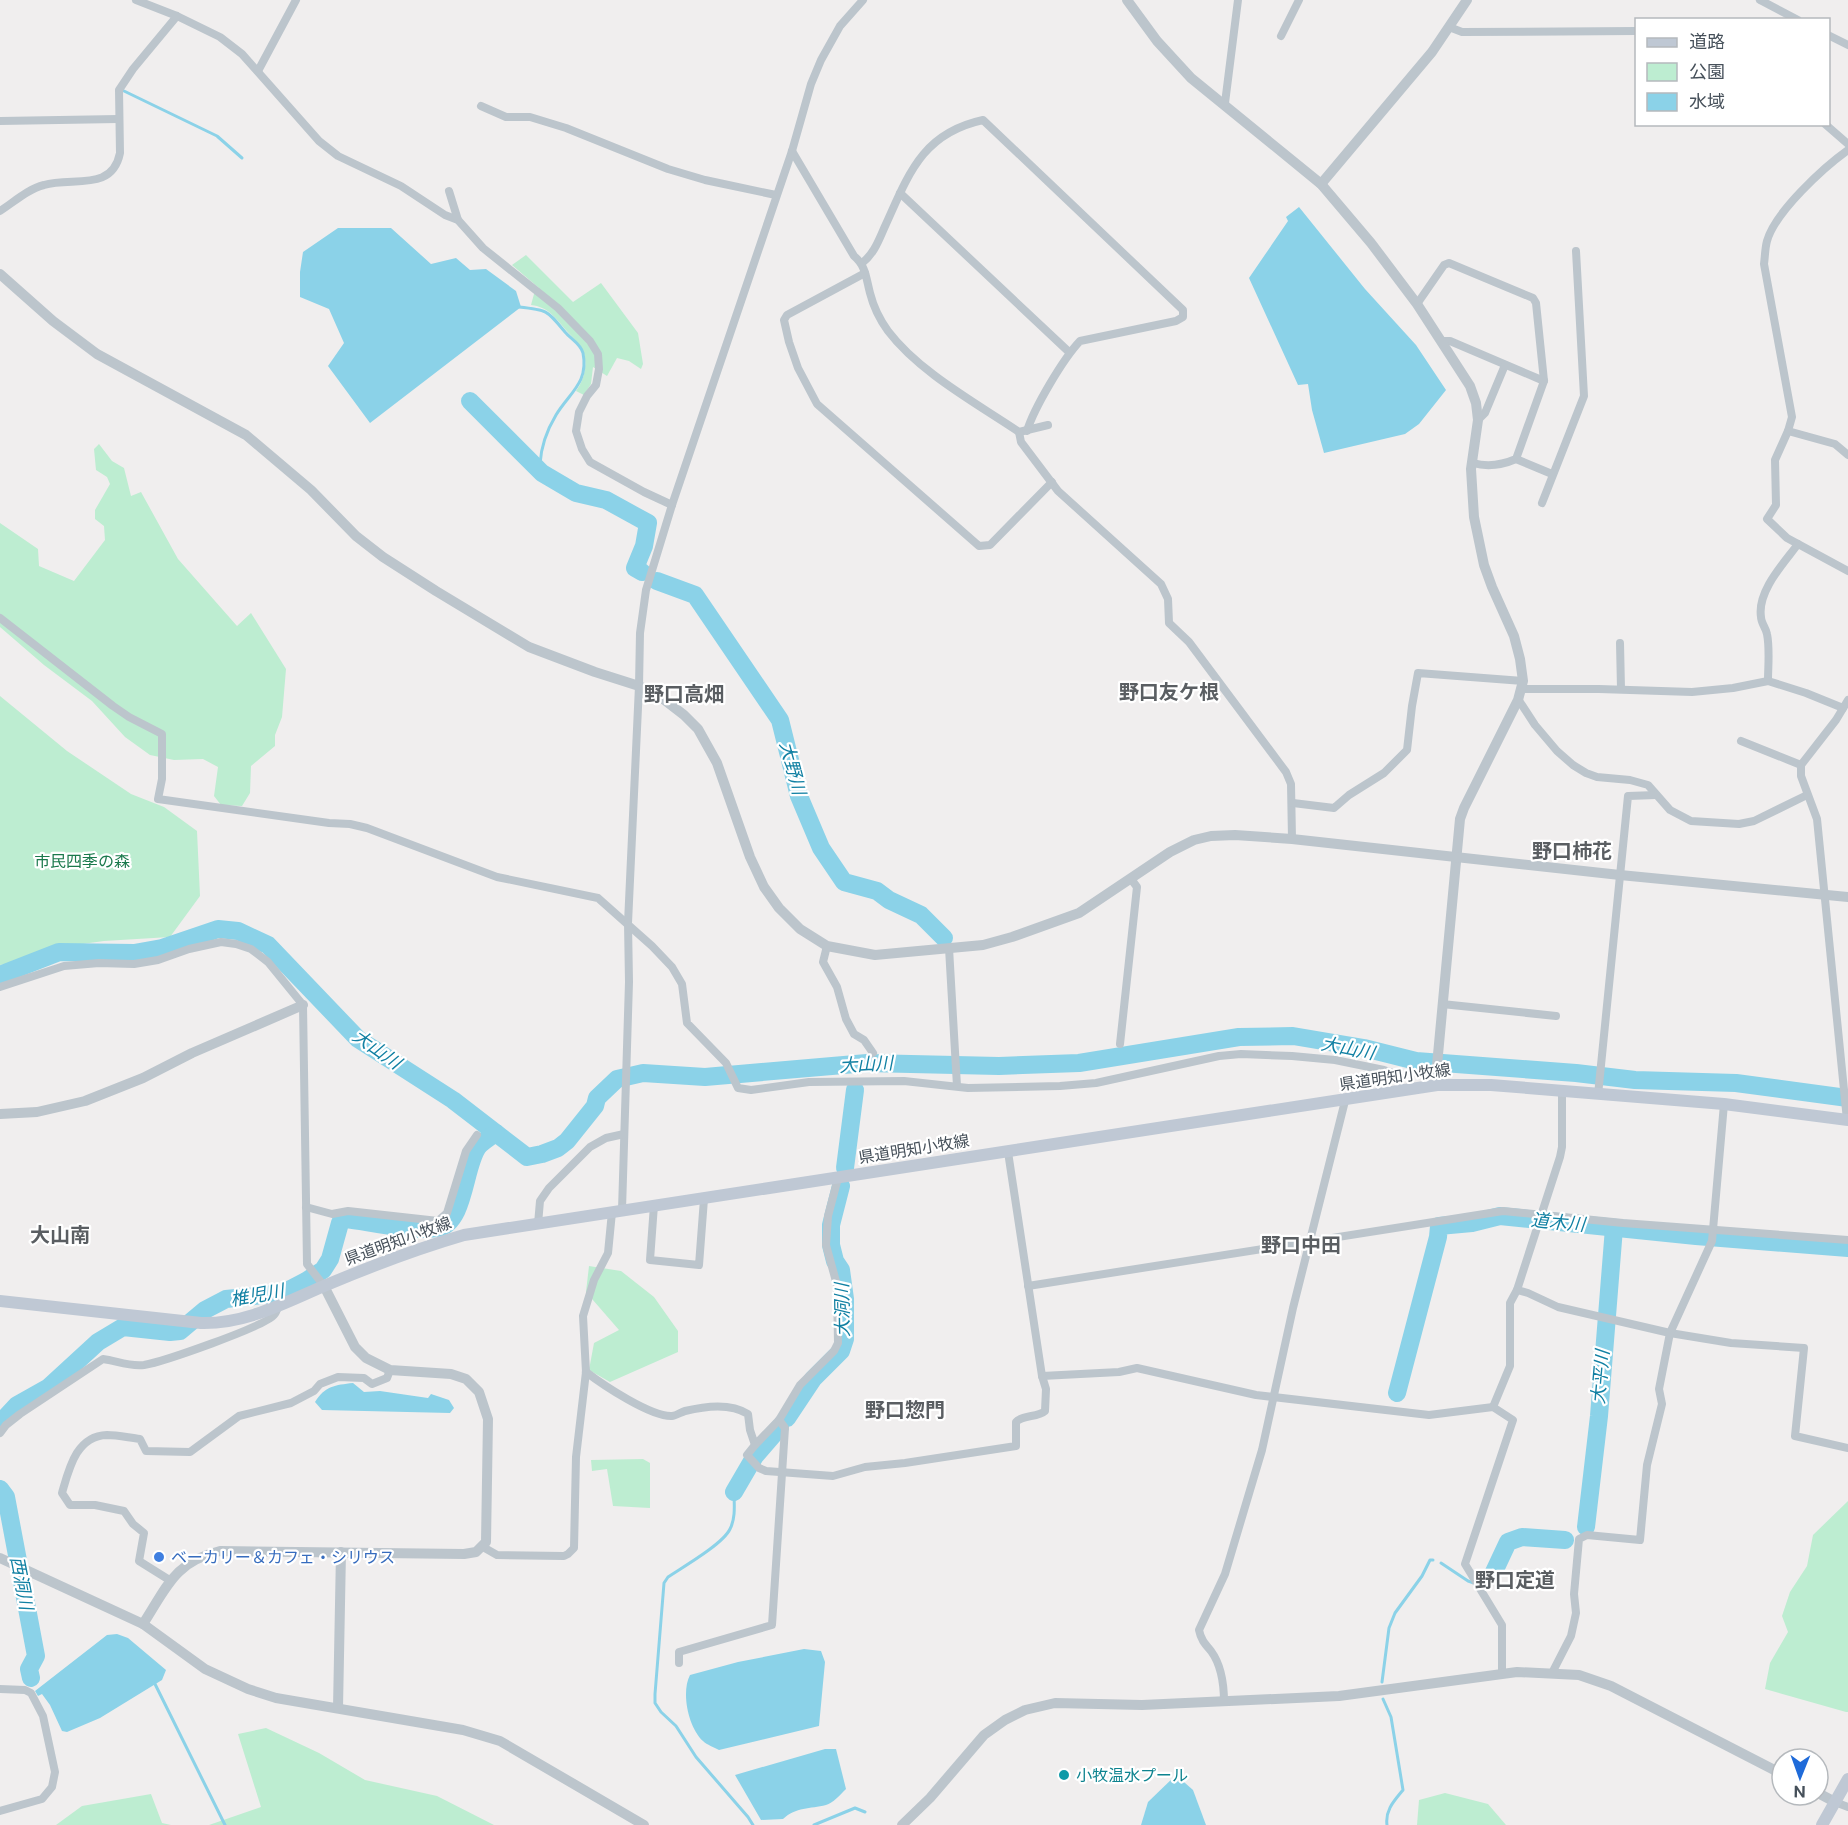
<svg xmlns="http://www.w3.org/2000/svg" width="1848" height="1825" viewBox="0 0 1848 1825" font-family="'Public Sans','Noto Sans JP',sans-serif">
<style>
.green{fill:#bdedd1}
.water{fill:#8bd2e8}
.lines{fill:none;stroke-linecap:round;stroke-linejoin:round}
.stream{stroke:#8bd2e8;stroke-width:3}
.river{stroke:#8bd2e8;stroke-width:18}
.minor{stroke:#bcc5cc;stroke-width:8}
.tertiary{stroke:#bcc5cc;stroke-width:10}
.secondary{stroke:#bfc8d4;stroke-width:12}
.shop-dot{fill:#3f7fe0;stroke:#fff;stroke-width:2}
.culture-dot{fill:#0f9aa8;stroke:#fff;stroke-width:2}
.labels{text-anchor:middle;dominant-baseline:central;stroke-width:4.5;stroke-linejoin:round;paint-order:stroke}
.park-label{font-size:16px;fill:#1a794c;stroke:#fff}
.street-label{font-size:16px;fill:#46505a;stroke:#fff}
.shop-label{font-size:16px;fill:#366cbe;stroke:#fff;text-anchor:start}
.culture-label{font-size:16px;fill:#0d838f;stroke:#fff;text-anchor:start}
.water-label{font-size:18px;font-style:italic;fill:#1180a3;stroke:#fff}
.quarter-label{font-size:20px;font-weight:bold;fill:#5a5e62;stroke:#fff}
</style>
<rect width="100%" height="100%" fill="#f0eeee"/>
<g class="green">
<path d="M 526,255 L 573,302 L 601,283 L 638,333 L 643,364 L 641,369 L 629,361 L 617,358 L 607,376 L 593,367 L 591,384 L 584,395 L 576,391 C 586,378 590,356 578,343 C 574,338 569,334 565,329 C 555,317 548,307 531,305 L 534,294 L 539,288 L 512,265 Z"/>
<path d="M 99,444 L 112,461 L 124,468 L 131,496 L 141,492 L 178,559 L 237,626 L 251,613 L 286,669 L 282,717 L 275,735 L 275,746 L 251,766 L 250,793 L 242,806 L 221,805 L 214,796 L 218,767 L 203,759 L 174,760 L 150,755 L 125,737 L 92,701 L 44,665 L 0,627 L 0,523 L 38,549 L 39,566 L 74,581 L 105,540 L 104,526 L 95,519 L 95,510 L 110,484 L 107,477 L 96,470 L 94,449 Z"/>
<path d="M 0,696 L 67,751 L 131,794 L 164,807 L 197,831 L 200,896 L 170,937 L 104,941 L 60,947 L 32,959 L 0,965 Z"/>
<path d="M 589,1266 L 621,1271 L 654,1297 L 678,1331 L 678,1352 L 610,1382 L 589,1370 L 594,1343 L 619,1330 L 586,1292 Z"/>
<path d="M 643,1459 L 650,1463 L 650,1508 L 613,1506 L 607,1469 L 592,1471 L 591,1460 Z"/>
<path d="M 1848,1501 L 1848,1712 L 1846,1712 L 1765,1689 L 1770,1663 L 1788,1632 L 1782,1616 L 1790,1592 L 1807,1566 L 1813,1535 Z"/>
<path d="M 266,1728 L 319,1753 L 365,1780 L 437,1796 L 494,1825 L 209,1825 L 261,1807 L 238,1734 Z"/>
<path d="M 1445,1793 L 1488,1804 L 1506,1825 L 1417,1825 L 1419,1800 Z"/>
<path d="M 151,1794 L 162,1823 L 171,1825 L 56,1825 L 82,1806 Z"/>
</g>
<g class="water">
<path d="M 1299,207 L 1365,289 L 1416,345 L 1446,390 L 1419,424 L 1405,434 L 1324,453 L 1312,410 L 1308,384 L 1298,385 L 1249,278 L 1288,221 L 1286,217 Z"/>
<path d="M 338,228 L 391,228 L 431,264 L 456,258 L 470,270 L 486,269 L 516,291 L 521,307 L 370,423 L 328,366 L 344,343 L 329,309 L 300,297 L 300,272 L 303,252 Z"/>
<path d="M 353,1383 L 364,1392 L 380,1391 L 428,1398 L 431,1394 L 449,1400 L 454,1408 L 450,1413 L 322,1410 L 315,1402 C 325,1386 335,1385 353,1383 Z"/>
<path d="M 117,1634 L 128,1638 L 166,1670 L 162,1680 L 100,1718 L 67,1732 L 62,1731 L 50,1705 L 42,1694 L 38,1696 L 35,1691 L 107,1635 Z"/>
<path d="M 804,1649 L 821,1651 L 825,1662 L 819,1726 L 719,1750 C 714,1747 707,1745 703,1741 C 688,1727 681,1692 690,1675 L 738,1662 Z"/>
<path d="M 825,1749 L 836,1749 L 846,1789 C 840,1795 833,1803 826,1805 C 810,1809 796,1807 783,1819 L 761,1820 L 735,1775 Z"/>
<path d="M 1176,1775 L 1193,1790 L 1206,1825 L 1141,1825 L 1148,1802 Z"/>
</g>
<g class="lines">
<g class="stream">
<path d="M 124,91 L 217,136 L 242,158"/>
<path d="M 519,307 C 548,310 547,310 565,332 C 571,339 581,344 583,353 C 589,383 569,393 556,415 C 547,430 541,447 540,464 L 543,468 L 542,473"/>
<path d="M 734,1492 C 734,1503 736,1518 730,1529 C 723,1544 683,1567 668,1577 L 664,1583 L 655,1694 L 655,1703 L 661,1712 L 676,1726 L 696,1757 L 748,1817 L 753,1825"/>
<path d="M 1441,1563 L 1468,1581 L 1474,1583"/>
<path d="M 1479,1581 L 1486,1580 L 1493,1574"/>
<path d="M 1382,1682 L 1389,1628 L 1395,1613 L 1422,1576 L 1430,1560 L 1433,1560"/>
<path d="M 153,1683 L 155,1684 L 225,1825"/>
<path d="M 1383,1699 L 1391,1717 L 1403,1790 C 1394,1801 1385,1810 1387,1825"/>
<path d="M 814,1825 L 855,1808 L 865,1812"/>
</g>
<g class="river">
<path d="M 470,401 L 542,473 L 576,493 L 606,500 L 648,523 L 644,546 L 635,568 L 642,572"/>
<path d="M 657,581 L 695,595 L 780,720 L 799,796 L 821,848 L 844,882 L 877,891 L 889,900 L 921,915 L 944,938"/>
<path d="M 0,975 L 59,952 L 134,953 L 162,948 L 218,929 L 238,931 L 268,945 L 358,1039 L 453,1100 L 527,1157 L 542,1154 L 558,1148 L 567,1141 L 595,1106 L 597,1098 L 617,1079 L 643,1073 L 705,1077 L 867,1063 L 999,1066 L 1079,1063 L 1239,1037 L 1293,1036 L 1364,1048 L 1416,1061 L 1576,1073 L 1635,1080 L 1736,1083 L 1848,1098"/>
<path d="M 845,1168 L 855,1090"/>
<path d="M 1397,1393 L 1438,1237 L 1439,1226 L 1472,1223 L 1500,1216 L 1696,1236 L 1848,1248"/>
<path d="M 787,1418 L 813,1379 L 841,1351 L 845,1339 L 845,1299 L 841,1270 L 835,1261 L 831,1245 L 831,1225 L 841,1186"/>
<path d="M 0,1423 L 17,1405 L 49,1387 L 98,1342 L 123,1327 L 170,1332 L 180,1331 L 205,1310 L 226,1299 L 283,1293 L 306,1281 L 323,1270 L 330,1259 L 340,1223 L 346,1219 C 370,1222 416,1232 438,1228 C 465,1223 464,1166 478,1147 C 482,1142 490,1137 496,1133"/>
<path d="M 0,1489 L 6,1497 L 36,1656 L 29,1669 L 31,1678"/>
<path d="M 734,1492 L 755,1456 L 780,1427"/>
<path d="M 1586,1527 L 1599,1416 L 1614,1228"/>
<path d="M 1493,1574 L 1508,1542 L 1522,1537 L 1565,1540"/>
</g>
<g class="minor">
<path d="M 136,0 L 177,16 L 220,37 L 242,54 L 319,141 L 338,156 L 401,186 L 445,215 L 458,220 L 483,248 L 558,308 L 590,341 L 598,354 L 599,369 L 596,385 L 587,396 L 579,412 L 576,431 L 582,449 L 590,462 L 644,492 L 672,505"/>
<path d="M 1760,0 L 1798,20"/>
<path d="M 1449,27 L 1462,32 L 1636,31"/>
<path d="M 1828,35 L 1848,45"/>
<path d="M 1281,36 L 1299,0"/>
<path d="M 258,71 L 296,0"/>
<path d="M 1225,103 L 1238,0"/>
<path d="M 481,106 L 506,117 L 530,117 L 566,128 L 668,169 L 705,180 L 776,195"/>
<path d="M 0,121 L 118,119"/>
<path d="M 1825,124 L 1848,144"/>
<path d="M 1848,150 C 1824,167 1775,212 1767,241 C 1765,248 1765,257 1764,264 L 1792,417 L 1788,431 L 1775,460 L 1776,505 L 1767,519 L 1787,538 L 1848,571"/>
<path d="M 792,151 L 854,256 C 866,266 866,278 870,293 C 873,305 880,320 888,331 C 919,372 976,403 1019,432 L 1048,425"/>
<path d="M 449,191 L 458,220"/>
<path d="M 900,193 L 1069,352"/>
<path d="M 0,211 C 14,202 28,189 44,185 C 71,176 112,193 120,153 L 119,90 L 133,69 L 177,16"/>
<path d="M 862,263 C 875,253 879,239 886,224 C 909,173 923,133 983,120 L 1183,310 L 1183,317 L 1176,321 L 1080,341 C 1063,359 1034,408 1027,431"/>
<path d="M 865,273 L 787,315 L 784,320 L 789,342 L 798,368 L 817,404 L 979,546 L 990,545 L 1052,482"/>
<path d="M 1417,304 L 1444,265 L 1449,263 L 1533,298 L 1536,303 L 1544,381 L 1516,459 C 1502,465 1487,467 1473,463"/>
<path d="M 1441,341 L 1450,341 L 1544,381"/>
<path d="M 1478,420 L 1485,413 L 1505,365"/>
<path d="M 1788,431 L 1835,444 L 1848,455"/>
<path d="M 1019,432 L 1021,442 L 1058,491 L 1161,584 L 1168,599 L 1169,623 L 1189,642 L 1286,772 L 1291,784 L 1292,839"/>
<path d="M 1516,459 L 1552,474"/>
<path d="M 1542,503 L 1584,396 L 1576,251"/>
<path d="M 0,618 L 113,706 L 129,717 L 162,734 L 162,779 L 158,799 L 329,823 L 350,824 L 367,828 L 497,877 L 598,898 L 652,946 L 672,967 L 682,984 L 687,1023 L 726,1063 L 738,1088 L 751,1090 L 809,1082 L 904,1081 L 968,1088 L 1060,1086 L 1096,1083 L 1219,1056 L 1241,1054 L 1292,1056 L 1335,1060 L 1384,1070 L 1399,1075 L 1401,1090"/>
<path d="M 1620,643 L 1621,689"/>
<path d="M 1768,681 C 1768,666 1770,649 1767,634 C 1766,628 1761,623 1761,617 C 1757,591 1784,563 1798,544"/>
<path d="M 1521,689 L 1599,689 L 1692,692 L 1733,688 L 1768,681 L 1806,693 L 1843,708"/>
<path d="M 1518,699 L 1535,725 L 1557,751 L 1573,765 L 1586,773 L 1597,777 L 1630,780 L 1648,785 L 1670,810 L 1691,821 L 1739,824 L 1754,821 L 1807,795"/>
<path d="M 1741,741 L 1801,765"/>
<path d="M 1293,803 L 1334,808 L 1349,795 L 1384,773 L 1407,750 L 1412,706 L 1418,673 L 1523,681"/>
<path d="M 827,946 L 823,962 L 837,987 L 846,1019 L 854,1034 L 864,1040 L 873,1053"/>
<path d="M 949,948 L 957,1086"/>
<path d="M 0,987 L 64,966 L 99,963 L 134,964 L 158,960 L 189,949 L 221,942 L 236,944 L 251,949 L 268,962 L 303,1005 L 307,1264 L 324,1286"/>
<path d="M 1442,1004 L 1556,1016"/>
<path d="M 1120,1044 L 1137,887 L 1131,879"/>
<path d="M 1598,1095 L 1628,796 L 1656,795"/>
<path d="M 1847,1120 L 1817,819 L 1801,776 L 1801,765 L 1836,720 L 1848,700"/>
<path d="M 654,1205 L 650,1260 L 699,1265 L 704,1199"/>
<path d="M 306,1207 L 332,1214 L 348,1211 L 438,1221 L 447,1213 L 466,1151 L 477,1135"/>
<path d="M 622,1210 L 629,982 L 628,923 L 639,686 L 640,633 L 646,590 L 672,505 L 792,151 L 811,84 L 821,60 L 840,26 L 863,0"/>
<path d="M 538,1224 L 540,1201 L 549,1188 L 590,1147 L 606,1138 L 624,1134"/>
<path d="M 1028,1286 L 1503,1211 L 1623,1223 L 1848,1240"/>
<path d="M 1517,1290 L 1528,1293 L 1558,1307 L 1670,1333 L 1731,1343 L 1804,1348 L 1795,1436 L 1848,1448"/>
<path d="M 586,1372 C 603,1385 651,1417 672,1416 C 676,1416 681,1412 685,1411 C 705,1406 731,1403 748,1414 L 750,1430 L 755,1445 L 779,1420"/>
<path d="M 1042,1376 L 1119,1372 L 1137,1368 L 1256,1395 L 1429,1415 L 1493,1407 L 1513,1420 L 1465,1564 L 1502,1625 L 1502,1674"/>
<path d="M 1493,1407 L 1510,1366 L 1510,1303 L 1517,1290 L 1560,1157 L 1562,1147 L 1562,1092"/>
<path d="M 0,1433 L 6,1425 L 20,1414 L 103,1359 C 117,1361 130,1367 144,1365 C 162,1362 264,1327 274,1315 C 276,1313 277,1310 278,1307"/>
<path d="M 755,1445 L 747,1455 L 759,1468 L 766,1471 L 833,1476 L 865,1467 L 905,1463 L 1016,1446 L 1016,1422 C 1024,1414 1037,1418 1045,1411 L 1046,1389 L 1042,1376 L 1008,1152"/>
<path d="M 483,1547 L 497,1555 L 564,1556 L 568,1554 L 574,1548 L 576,1457 L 586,1372 L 583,1316 L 594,1280 L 608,1253 L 612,1212"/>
<path d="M 171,1581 L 139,1561 L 144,1533 L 133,1524 L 124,1511 L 95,1505 L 70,1505 L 62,1493 C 69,1469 76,1436 107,1435 C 118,1435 130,1438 140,1439 L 146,1451 L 190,1452 L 239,1416 L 291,1403 L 314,1391 L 320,1384 L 338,1377 L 364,1378 L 372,1384 L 387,1378 L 390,1370"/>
<path d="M 679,1663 L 679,1652 L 772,1625 L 785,1428 L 779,1420 L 800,1385 L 834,1351 L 838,1343 L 837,1285 L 826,1245 L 828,1216 L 838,1178"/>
<path d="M 1552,1673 L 1571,1636 L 1576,1613 L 1574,1594 L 1579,1539 L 1587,1535 L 1640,1540 L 1647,1465 L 1662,1404 L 1659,1389 L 1670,1333 L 1712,1241 L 1724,1104"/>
<path d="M 0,1689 L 25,1690 L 31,1693 L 43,1716 L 55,1772 L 52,1787 L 42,1799 L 0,1811"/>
<path d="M 1224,1702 C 1224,1684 1222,1666 1211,1651 C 1205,1644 1201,1640 1199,1630 L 1225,1574 L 1262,1450 L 1293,1308 L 1345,1101"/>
<path d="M 1835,1802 L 1848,1807"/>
</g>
<g class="tertiary">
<path d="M 1127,0 L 1157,41 L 1191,78 L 1321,184 L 1371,243 L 1417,304 L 1470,386 L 1476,403 L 1478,420 L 1471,469 L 1474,517 L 1484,565 L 1492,587 L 1514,636 L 1520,659 L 1523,681 L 1518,700 L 1464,808 L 1460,819 L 1436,1076 L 1437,1085"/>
<path d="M 1321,184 L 1432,52 L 1467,0"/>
<path d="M 0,274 L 53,321 L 97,354 L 246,435 L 311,490 L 356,536 L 383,557 L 436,591 L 529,647 L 595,672 L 639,686 L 662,698 L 684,715 L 698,729 L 717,763 L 750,857 L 764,887 L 779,908 L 800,929 L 827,946 L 875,955 L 983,945 L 1012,937 L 1079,913 L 1170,852 L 1194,840 L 1211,836 L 1235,835 L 1292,839 L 1620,875 L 1848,897"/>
<path d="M 0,1114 L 37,1112 L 85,1101 L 143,1078 L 192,1053 L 303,1005"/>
<path d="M 0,1558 L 143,1624 L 205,1669 L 248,1689 L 276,1698 L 463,1730 L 500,1741 L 644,1825"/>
<path d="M 143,1624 C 167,1587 174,1562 220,1551 L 464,1554 L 476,1552 L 486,1542 L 488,1419 L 479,1392 L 466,1379 L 451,1374 L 390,1370 L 366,1358 L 355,1347 L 324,1286"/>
<path d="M 338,1708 L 341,1552"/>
<path d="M 1818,1793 L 1835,1802"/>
<path d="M 902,1825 L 930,1798 L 984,1735 L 1005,1720 L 1025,1710 L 1055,1703 L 1142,1705 L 1339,1696 L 1517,1672 L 1579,1675 L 1611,1686 L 1782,1774"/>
</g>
<g class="secondary">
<path d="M 0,1301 L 201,1323 C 246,1324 284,1303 324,1286 C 369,1267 416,1249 464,1235 L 1437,1085 L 1491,1085 L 1724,1104 L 1848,1120"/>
<path d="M 1822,1825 L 1848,1779"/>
</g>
</g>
<circle class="shop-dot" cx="159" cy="1557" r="6"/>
<circle class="culture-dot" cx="1064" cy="1775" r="6"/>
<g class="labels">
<g class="park-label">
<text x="82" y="861">市民四季の森</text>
</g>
<g class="street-label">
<text transform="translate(1395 1077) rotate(-8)">県道明知小牧線</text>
<text transform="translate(914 1149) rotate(-9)">県道明知小牧線</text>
<text transform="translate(398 1241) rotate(-20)">県道明知小牧線</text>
</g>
<g class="shop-label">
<text x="171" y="1557">ベーカリー＆カフェ・シリウス</text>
</g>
<g class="culture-label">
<text x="1076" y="1775">小牧温水プール</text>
</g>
<g class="water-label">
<text transform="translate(793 768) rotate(75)">大野川</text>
<text transform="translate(1348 1048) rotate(11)">大山川</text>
<text transform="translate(377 1049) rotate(35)">大山川</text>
<text transform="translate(866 1064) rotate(-3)">大山川</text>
<text transform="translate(1558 1222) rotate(5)">道木川</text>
<text transform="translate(257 1295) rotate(-10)">椎児川</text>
<text transform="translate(842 1310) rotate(-91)">大洞川</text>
<text transform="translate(1600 1377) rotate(-85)">大平川</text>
<text transform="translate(22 1583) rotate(79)">西洞川</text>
</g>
<g class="quarter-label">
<text x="1169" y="692">野口友ケ根</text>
<text x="684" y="694">野口高畑</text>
<text x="1572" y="851">野口柿花</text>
<text x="60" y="1235">大山南</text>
<text x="1301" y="1245">野口中田</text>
<text x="905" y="1410">野口惣門</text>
<text x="1515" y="1580">野口定道</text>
</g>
</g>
<rect x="1635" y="18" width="195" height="108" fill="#ffffff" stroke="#b5b9bd" stroke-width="1.5"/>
<rect x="1647" y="38" width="30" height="9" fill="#bfc8d4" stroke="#b5b9bd" stroke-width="1.5"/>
<text x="1689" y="48" font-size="18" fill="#46505a">道路</text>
<rect x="1647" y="63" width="30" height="18" fill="#bdedd1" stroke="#b5b9bd" stroke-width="1.5"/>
<text x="1689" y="78" font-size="18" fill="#46505a">公園</text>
<rect x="1647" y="93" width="30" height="18" fill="#8bd2e8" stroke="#b5b9bd" stroke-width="1.5"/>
<text x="1689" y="108" font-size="18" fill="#46505a">水域</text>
<g transform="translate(1800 1777) rotate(181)"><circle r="28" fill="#ffffff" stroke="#b5b9bd" stroke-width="1.5"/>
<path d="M0-4.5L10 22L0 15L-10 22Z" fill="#1f6bd9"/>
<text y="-9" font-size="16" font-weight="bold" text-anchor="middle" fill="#46505a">N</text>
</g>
</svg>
